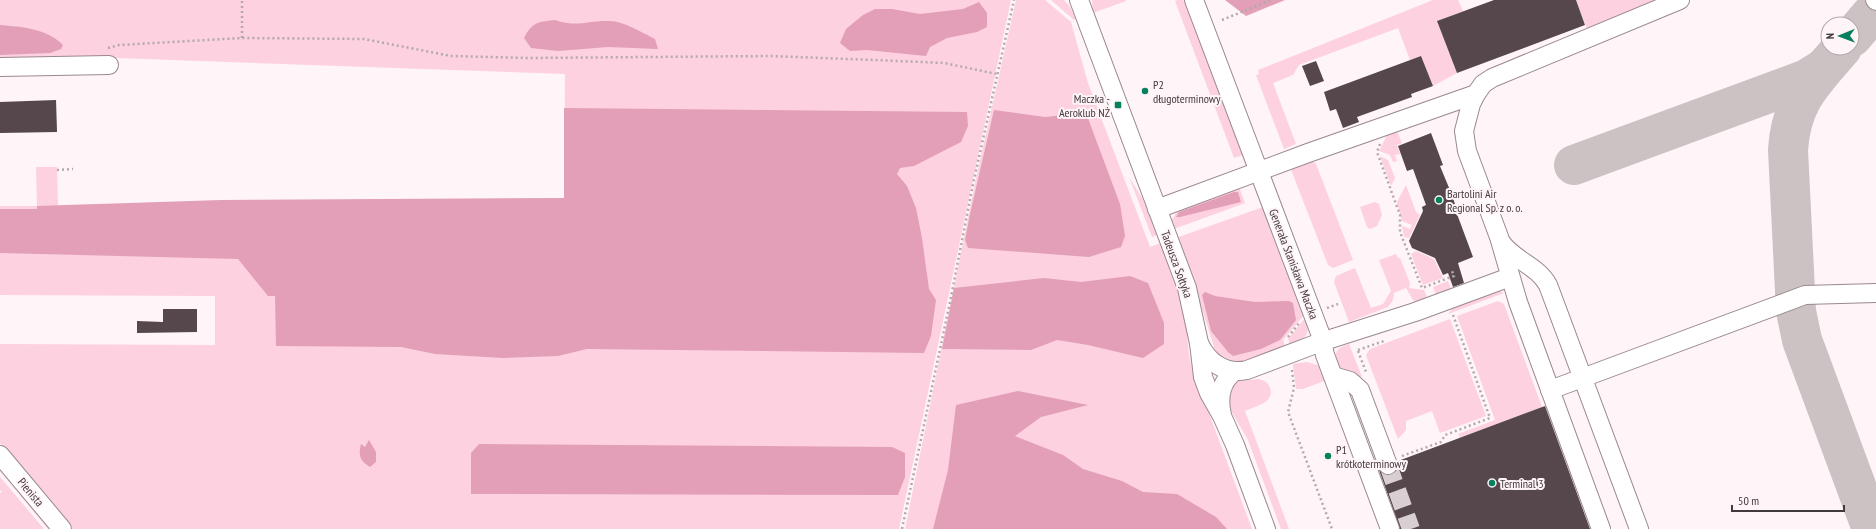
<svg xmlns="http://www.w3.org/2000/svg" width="1876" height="529" viewBox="0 0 1876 529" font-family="'PT Sans Narrow',sans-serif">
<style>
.green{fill:#fdd1df}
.forest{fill:#e29fb7}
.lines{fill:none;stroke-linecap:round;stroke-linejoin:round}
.taxiway{stroke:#ccc2c4;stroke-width:40}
.building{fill:#55474b}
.minor-tunnel{stroke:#d9cfd2;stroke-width:18;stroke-dasharray:18 9;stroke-linecap:butt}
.minor-casing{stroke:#9a898e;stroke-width:20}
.path{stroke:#b2a9ab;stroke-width:2.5;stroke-dasharray:2 3;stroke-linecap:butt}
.minor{stroke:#fff;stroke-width:18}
.poi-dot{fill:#07805f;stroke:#fff4f7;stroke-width:1.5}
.labels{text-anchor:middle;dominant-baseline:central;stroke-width:4;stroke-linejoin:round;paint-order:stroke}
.poi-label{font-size:12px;fill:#413a3c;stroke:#fff4f7;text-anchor:start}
.street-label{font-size:12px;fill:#413a3c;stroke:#fff4f7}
</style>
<rect width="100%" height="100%" fill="#fff4f7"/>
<g class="green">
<path d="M 0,0 L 1011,0 L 899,529 L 72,529 L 0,443 L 0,344 L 215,345 L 215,296 L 0,295 L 0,206 L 37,206 L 36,167 L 57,167 L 58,205 L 564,198 L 565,74 L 117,58 L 0,59 Z"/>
<path d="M 1016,0 L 1045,0 L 1071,22 L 1088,83 L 1150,247 L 1161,243 C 1170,267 1181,291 1185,316 C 1188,332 1187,348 1191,365 L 1252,529 L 905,529 L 976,178 Z"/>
<path d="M 1051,0 L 1064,0 L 1070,7 L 1076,19 L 1074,20 Z"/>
<path d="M 1092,0 L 1126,0 L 1126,1 L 1093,13 Z"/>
<path d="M 1178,0 L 1183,0 L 1188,8 L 1243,155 L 1234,158 L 1175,1 Z"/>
<path d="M 1433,0 L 1458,0 L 1463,11 L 1437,21 L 1457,73 L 1433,86 L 1421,56 L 1410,60 L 1398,28 L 1299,65 L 1293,75 L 1273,83 L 1296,144 L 1284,149 L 1256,75 L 1259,74 L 1258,70 Z"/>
<path d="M 1576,0 L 1657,0 L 1587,29 Z"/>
<path d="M 1397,131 L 1402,143 L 1397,145 L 1400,154 L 1395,155 L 1397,161 L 1393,162 L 1390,155 L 1379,151 L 1387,135 Z"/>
<path d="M 1380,156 L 1388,160 L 1395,178 L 1391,186 Z"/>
<path d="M 1313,161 L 1316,164 L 1353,260 L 1333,268 L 1328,265 L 1290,167 Z"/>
<path d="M 1129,177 L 1142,198 L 1157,235 L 1152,237 Z"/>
<path d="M 1406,185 L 1416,212 L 1420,215 L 1409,238 L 1404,237 L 1402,226 L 1410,229 L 1412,225 L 1402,221 L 1397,202 Z"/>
<path d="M 1239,187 L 1245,203 L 1174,229 L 1172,220 L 1177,211 Z"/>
<path d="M 1375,202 L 1379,204 L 1382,215 L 1377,226 L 1370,229 L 1367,227 L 1360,207 Z"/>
<path d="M 1263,207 L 1304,315 L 1283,340 L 1285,346 C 1263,354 1234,373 1215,350 L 1195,287 L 1176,238 Z"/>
<path d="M 1416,251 L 1434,259 L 1443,278 L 1423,285 L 1411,254 Z"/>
<path d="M 1396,254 L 1398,258 L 1400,258 L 1410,283 L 1409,288 L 1424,290 L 1428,300 L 1419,302 L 1413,300 L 1406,288 L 1394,293 L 1393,300 L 1388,307 L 1349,322 L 1334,282 L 1336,276 L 1355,268 L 1371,308 L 1383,304 L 1391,291 L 1379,260 Z"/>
<path d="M 1448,281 L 1452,291 L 1437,297 L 1433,287 Z"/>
<path d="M 1497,290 L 1504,293 L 1448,314 L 1456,304 Z"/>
<path d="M 1498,301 L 1504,304 L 1542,407 L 1460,438 L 1458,434 L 1495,420 L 1457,316 Z"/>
<path d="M 1305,318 C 1312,336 1305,338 1290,344 L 1288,339 Z"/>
<path d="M 1450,319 L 1486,416 L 1440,433 L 1432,411 L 1406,421 L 1406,430 L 1398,439 L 1366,355 L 1370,349 Z"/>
<path d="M 1349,344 L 1362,377 L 1345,373 L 1338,368 C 1334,353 1334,349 1349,344 Z"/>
<path d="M 1307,362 L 1320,366 L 1327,380 L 1303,389 L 1296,389 L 1293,364 Z"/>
<path d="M 1258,379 C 1264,380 1268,382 1270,388 C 1275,403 1255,406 1245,411 L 1289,529 L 1281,529 L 1248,440 L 1227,404 L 1231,382 Z"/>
<path d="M 0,466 L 53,529 L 48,529 L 0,471 Z"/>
<path d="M 0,477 L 44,529 L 0,529 L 0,493 L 2,492 L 0,490 Z"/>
</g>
<g class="forest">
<path d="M 1225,0 L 1285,0 L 1246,16 Z"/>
<path d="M 979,2 L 987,13 L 987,27 L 977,32 L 947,38 L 930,47 L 926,56 L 867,50 L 850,51 L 840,43 L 846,29 L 863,15 L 875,9 L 892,9 L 920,14 L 963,9 Z"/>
<path d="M 555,20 C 578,28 588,20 610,21 C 623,21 643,33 655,39 L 658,49 L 608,47 L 558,51 L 531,48 L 524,38 C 532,22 538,22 555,20 Z"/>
<path d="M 0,25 C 22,27 46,28 63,45 L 61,49 L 50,53 L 0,55 Z"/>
<path d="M 564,108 L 967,112 L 968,126 L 961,142 L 914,166 L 900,168 L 897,174 L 907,186 L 916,208 L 922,238 L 929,289 L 936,300 L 931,336 L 924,353 L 587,349 L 558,356 L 503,358 L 435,354 L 401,347 L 276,346 L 275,296 L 268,296 L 238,259 L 0,253 L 0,209 L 37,209 L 37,206 L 221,200 L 564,198 Z"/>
<path d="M 994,110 L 1045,117 L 1086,113 L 1120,204 L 1125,236 L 1121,247 L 1089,257 L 968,248 L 965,240 L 970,214 Z"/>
<path d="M 1234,192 L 1238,192 L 1241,202 L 1180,217 L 1176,217 L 1179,212 Z"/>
<path d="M 1130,276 L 1148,283 L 1164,323 L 1164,344 L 1143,358 L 1088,345 L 1057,340 L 1031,350 L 942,349 L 954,288 L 1044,278 L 1081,282 Z"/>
<path d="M 1205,292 L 1215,296 L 1255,302 L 1289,301 L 1293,303 L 1296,320 L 1280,340 L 1261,349 L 1233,356 L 1228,352 L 1211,331 L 1202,295 Z"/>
<path d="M 1018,391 L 1088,405 L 1041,417 L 1015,436 L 1063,455 L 1083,469 L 1122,481 L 1143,492 L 1177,494 L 1216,517 L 1227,529 L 933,529 L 948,470 L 956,405 Z"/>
<path d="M 369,440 L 376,452 L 376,462 L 370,467 C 360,461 358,455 361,444 L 365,447 Z"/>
<path d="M 479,444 L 892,447 L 905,453 L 905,477 L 898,495 L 471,494 L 471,453 Z"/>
</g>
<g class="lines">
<g class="taxiway">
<path d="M 1852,37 L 1876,9"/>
<path d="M 1842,48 C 1812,83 1791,101 1788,150 L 1796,311 L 1802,340 L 1872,529"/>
<path d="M 1574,165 L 1807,79 L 1823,69"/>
</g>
</g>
<g class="building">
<path d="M 1494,0 L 1576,0 L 1585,25 L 1457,73 L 1437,21 Z"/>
<path d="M 1421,56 L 1433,86 L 1411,94 L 1412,97 L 1357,117 L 1359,122 L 1343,128 L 1336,109 L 1330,111 L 1324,92 Z"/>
<path d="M 1316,61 L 1324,81 L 1310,86 L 1302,66 Z"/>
<path d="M 56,100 L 57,132 L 0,133 L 0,102 Z"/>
<path d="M 1431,133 L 1443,165 L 1440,166 L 1452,195 L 1458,213 L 1457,214 L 1473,257 L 1458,263 L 1464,283 L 1453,287 L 1448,273 L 1443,275 L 1435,258 L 1412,248 L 1409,241 L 1423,211 L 1422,207 L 1426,205 L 1413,169 L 1407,171 L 1398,146 Z"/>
<path d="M 163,309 L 197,309 L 197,332 L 137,333 L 137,321 L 163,322 Z"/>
<path d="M 1545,406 L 1590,529 L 1400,529 L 1379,470 L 1386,475 L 1392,475 L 1398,467 L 1398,461 Z"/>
</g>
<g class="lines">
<path class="minor-tunnel" d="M 1388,465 L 1411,529"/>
<g class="minor-casing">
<g id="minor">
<path d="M 1079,0 L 1187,288 L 1199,343 L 1203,377 L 1209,393 L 1222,416 L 1235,445 L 1266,529"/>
<path d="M 1194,0 L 1320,333 L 1325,355 L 1390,529"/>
<path d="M 1875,0 L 1876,1"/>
<path d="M 0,67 L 109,65"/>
<path d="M 1157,209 L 1308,153 L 1476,94"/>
<path d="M 1501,242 C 1514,261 1537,265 1548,285 L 1639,529"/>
<path d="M 1199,343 C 1208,362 1225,375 1247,370 L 1321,342 L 1415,312 L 1510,277"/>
<path d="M 1333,376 L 1350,381 L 1360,390 L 1388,465"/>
<path d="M 1550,390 L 1805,295 L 1876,293"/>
<path d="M 1222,415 C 1218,398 1220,382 1235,371"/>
<path d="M 0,455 L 62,529"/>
<path d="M 1601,529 L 1518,302 L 1499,237 L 1467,151 L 1464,131 L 1471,104 L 1476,94 L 1483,84 L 1492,78 L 1680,0"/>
</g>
</g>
<g class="path">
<path d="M 1222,20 L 1271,0"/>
<path d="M 242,38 L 242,0"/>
<path d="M 108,48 L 119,45 L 242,38 L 364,39 L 451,56 L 528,58 L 771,56 L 874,60 L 944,63 L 997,74"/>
<path d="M 1380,144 L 1377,152 L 1400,215 L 1400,232 L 1422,288 L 1454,276 L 1452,271"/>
<path d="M 57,170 L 73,169"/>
<path d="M 1327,308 L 1338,304"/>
<path d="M 1288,337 L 1300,322"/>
<path d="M 1358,350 L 1384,341"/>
<path d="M 1358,351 L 1366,372"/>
<path d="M 1292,370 L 1294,388 L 1288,412 L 1332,529"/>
<path d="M 1402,456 L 1441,442 L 1445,435 L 1490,418 L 1453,315"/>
<path d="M 902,529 L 950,302 L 973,184 L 1014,0"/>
</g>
<use href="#minor" class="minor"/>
</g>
<g class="poi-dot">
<circle cx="1145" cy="91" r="4"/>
<rect x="1114" y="101" width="8" height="8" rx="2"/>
<circle cx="1439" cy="200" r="4"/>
<circle cx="1328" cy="456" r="4"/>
<circle cx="1492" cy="483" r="4"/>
</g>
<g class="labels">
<g class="poi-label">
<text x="1153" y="84">P2<tspan x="1153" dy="14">długoterminowy</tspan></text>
<text x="1110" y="98" text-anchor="end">Maczka -<tspan x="1110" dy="14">Aeroklub NŻ</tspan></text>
<text x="1447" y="193">Bartolini Air<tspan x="1447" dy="14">Regional Sp. z o. o.</tspan></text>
<text x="1336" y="449">P1<tspan x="1336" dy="14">krótkoterminowy</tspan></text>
<text x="1500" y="483">Terminal 3</text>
</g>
<g class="street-label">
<text transform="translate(1177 264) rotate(70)">Tadeusza Sołtyka</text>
<text transform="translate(1294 264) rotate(69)">Generała Stanisława Maczka</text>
<text transform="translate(31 492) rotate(50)">Pienista</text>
</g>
</g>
<g transform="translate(1840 36) rotate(269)"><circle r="19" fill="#fff4f7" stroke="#b3aaac"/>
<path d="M0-3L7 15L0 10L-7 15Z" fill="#07805f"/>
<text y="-6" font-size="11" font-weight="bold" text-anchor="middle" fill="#413a3c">N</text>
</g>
<path d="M1732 505v6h112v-6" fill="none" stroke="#413a3c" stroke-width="2"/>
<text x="1738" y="505" font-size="12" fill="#413a3c" stroke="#fff4f7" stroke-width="3" paint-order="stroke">50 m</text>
</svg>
